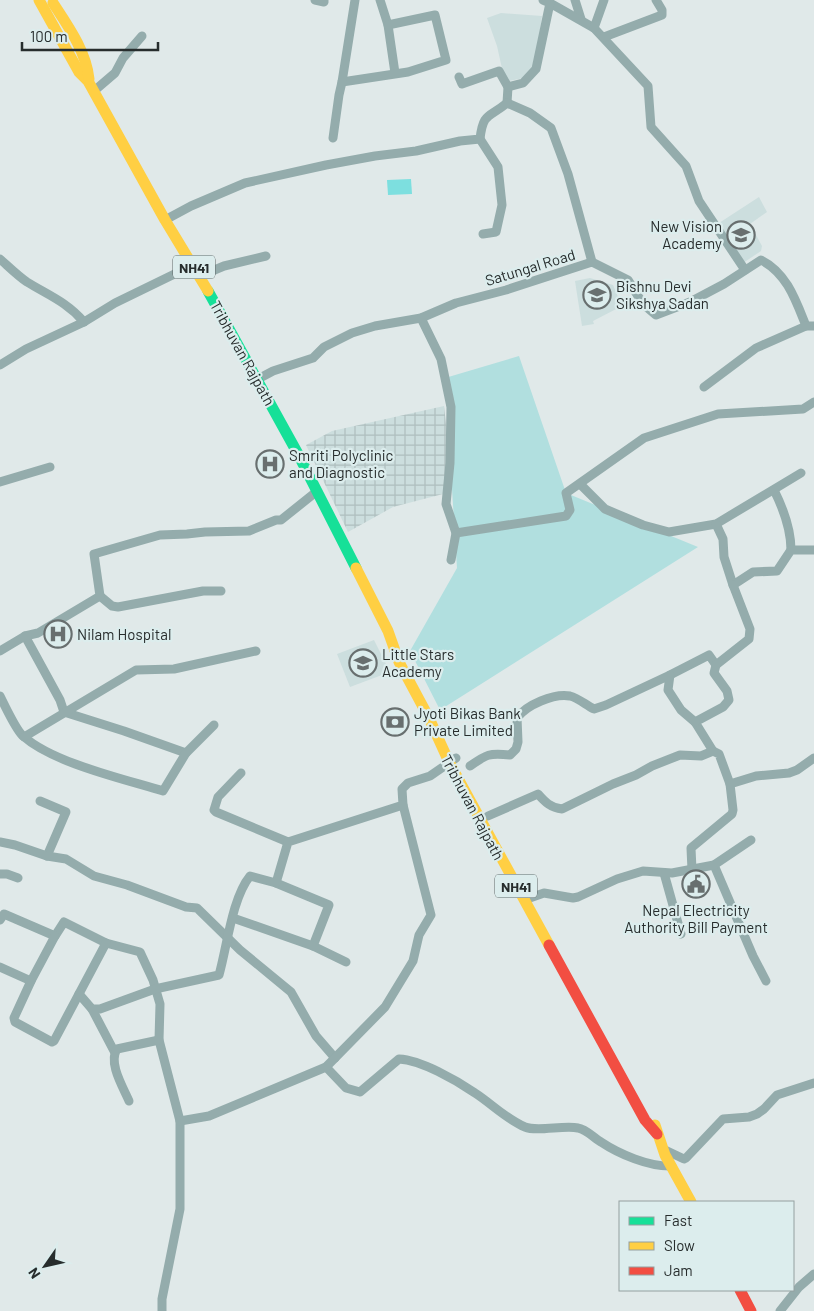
<svg xmlns="http://www.w3.org/2000/svg" width="814" height="1311" viewBox="0 0 814 1311" font-family="Barlow,sans-serif">
<style>
.built{fill:#ccdede}
.industrial{fill:url(#industrial-grid)}
.green{fill:#b1dfdf}
.water{fill:#7ddfdf}
.lines{fill:none;stroke-linecap:round;stroke-linejoin:round}
.street{stroke:#94acac;stroke-width:9}
.fast{stroke:#16e098;stroke-width:11}
.slow{stroke:#ffcf43;stroke-width:11}
.jam{stroke:#f24e42;stroke-width:11}
.labels{text-anchor:middle;dominant-baseline:central;stroke-width:4.5;stroke-linejoin:round;paint-order:stroke}
.shield{fill:#dceded;stroke:#5d6767;stroke-width:1}
.shield-label{font-size:14px;font-weight:bold;fill:#272d2d}
.poi-label{font-size:15px;fill:#272d2d;stroke:#dceded;text-anchor:start}
.street-label{font-size:15px;fill:#272d2d;stroke:#dceded}
</style>
<defs>
<pattern id="industrial-grid" width="8" height="8" patternUnits="userSpaceOnUse" patternTransform="scale(1.25)"><rect width="8" height="8" fill="#ccdede"/><path d="M0 4h8M4 0v8" fill="none" stroke="#afbfbf"/></pattern>
</defs>
<rect width="100%" height="100%" fill="#e0e9e9"/>
<g class="built">
<path d="M 501,13 L 542,16 L 536,61 L 528,77 L 505,82 L 497,46 L 487,18 Z"/>
<path d="M 759,197 L 767,212 L 750,224 L 762,246 L 761,251 L 743,263 L 719,223 Z"/>
<path d="M 590,278 L 613,285 L 622,306 L 593,321 L 594,324 L 582,326 L 575,281 Z"/>
<path d="M 277,452 L 282,467 L 265,475 L 258,461 Z"/>
<path d="M 63,620 L 71,636 L 53,646 L 45,632 Z"/>
<path d="M 374,640 L 390,672 L 350,687 L 337,654 Z"/>
</g>
<path class="industrial" d="M 444,406 L 449,450 L 443,494 L 393,507 L 348,532 L 306,445 L 332,431 Z"/>
<path class="green" d="M 519,356 L 566,493 L 698,547 L 440,710 L 410,651 L 457,568 L 445,378 Z"/>
<path class="water" d="M 411,179 L 412,194 L 388,195 L 387,180 Z"/>
<g class="lines">
<g class="street">
<path d="M 315,0 L 324,2 L 324,0"/>
<path d="M 380,0 L 388,25 L 395,73"/>
<path d="M 575,0 L 581,19"/>
<path d="M 550,3 L 594,28 L 648,86 L 651,127 L 686,166 L 699,201 L 745,270"/>
<path d="M 594,28 L 604,0"/>
<path d="M 604,37 L 662,15 L 662,10 L 656,0"/>
<path d="M 459,77 L 462,84 L 499,71 L 508,87 L 507,103"/>
<path d="M 342,82 L 408,72 L 446,60 L 435,15 L 388,25"/>
<path d="M 508,87 L 523,83 L 536,69 L 550,3 L 543,0"/>
<path d="M 94,91 L 115,73 L 123,58 L 142,36"/>
<path d="M 507,103 L 530,113 L 551,128 L 568,174 L 592,262"/>
<path d="M 333,138 L 339,95 L 342,82 L 355,0"/>
<path d="M 480,139 L 498,167 L 502,205 L 496,232 L 483,234"/>
<path d="M 165,220 L 191,206 L 245,183 L 326,165 L 375,156 L 416,151 L 460,141 L 480,139 C 483,112 489,118 507,103"/>
<path d="M 0,259 C 9,267 18,276 27,282 C 48,295 67,302 84,322"/>
<path d="M 200,276 L 224,266 L 266,256"/>
<path d="M 421,318 L 441,359 L 451,407 L 450,463 L 446,504 L 456,533 L 451,560"/>
<path d="M 0,365 L 26,349 L 84,322 L 115,303 L 193,265"/>
<path d="M 258,379 L 273,371 L 313,358 L 324,347 L 352,333 L 375,326 L 421,318 L 456,303 L 506,290 L 592,262 L 628,280 L 643,304 L 656,315 L 690,302 L 724,284 L 761,260 C 787,273 796,301 806,326 L 814,326"/>
<path d="M 704,387 L 756,348 L 806,326"/>
<path d="M 0,482 L 50,467"/>
<path d="M 580,484 L 605,509 L 643,525 L 669,532 L 716,524 L 801,473"/>
<path d="M 774,490 C 783,508 791,529 791,550"/>
<path d="M 716,524 L 723,539 L 724,557 L 733,585 L 753,572 L 777,571 L 791,550 L 814,550"/>
<path d="M 456,533 L 566,516 L 570,510 L 566,493 L 644,438 L 718,414 L 803,409 L 814,402"/>
<path d="M 100,596 L 112,606 L 118,607 L 203,591 L 221,591"/>
<path d="M 25,636 L 60,700 L 64,712 L 124,731 L 186,753"/>
<path d="M 0,651 L 25,636 L 38,633 L 100,596 L 94,554 L 160,535 L 187,534 L 205,532 L 249,531 L 276,520 L 281,520 L 316,492"/>
<path d="M 670,675 L 709,655 L 716,665"/>
<path d="M 0,696 C 5,706 16,730 23,736 C 53,763 124,779 163,791 L 186,753 L 214,725"/>
<path d="M 24,737 L 136,670 L 174,669 L 256,651"/>
<path d="M 713,751 L 695,722 L 723,707 L 729,700 L 727,691 L 714,673 L 716,665 L 749,639 L 750,629 L 733,585"/>
<path d="M 470,766 C 487,754 489,753 510,755 L 516,749 L 518,742 L 517,718 C 526,705 554,693 570,696 C 578,698 586,705 594,709 L 606,705 L 670,675 L 668,690 L 681,710 L 695,722"/>
<path d="M 241,773 L 218,797 L 214,810 L 216,812 L 288,842"/>
<path d="M 40,801 L 66,812 L 47,856"/>
<path d="M 488,816 L 538,794 C 545,802 551,808 562,809 L 613,784 L 636,775 L 652,766 L 680,755 L 701,756 L 713,751 L 719,754 L 730,784"/>
<path d="M 0,842 L 15,845 L 47,856 L 66,859 L 94,876 L 127,885 L 186,907 L 197,908 L 240,950 L 291,992 L 316,1036 L 335,1058"/>
<path d="M 714,865 L 753,956 L 766,981"/>
<path d="M 692,870 L 691,848 L 732,814 L 733,810 L 730,784 L 756,776 L 789,773 L 797,770 L 814,758"/>
<path d="M 664,873 L 681,934"/>
<path d="M 0,874 L 7,874 L 18,878"/>
<path d="M 276,883 L 329,905 L 313,946"/>
<path d="M 524,900 L 544,893 L 573,898 L 578,897 L 617,879 L 643,871 L 672,873 L 714,865 L 751,840"/>
<path d="M 233,918 L 313,946 L 346,962"/>
<path d="M 0,920 L 4,914 L 55,936 L 64,922 L 106,943 L 140,952 L 153,980 L 160,1004 L 159,1040 L 180,1121 L 180,1209 L 162,1299 L 162,1311"/>
<path d="M 0,967 L 31,981 L 14,1018 L 15,1022 L 52,1042 L 54,1041 L 106,943"/>
<path d="M 31,981 L 55,936"/>
<path d="M 79,994 L 92,1009 L 100,1009 L 155,989 L 219,975 C 227,947 232,898 250,876 L 276,883 L 288,842 L 403,805 L 402,789 L 408,783 L 430,776 L 456,758"/>
<path d="M 92,1009 L 114,1051"/>
<path d="M 326,1067 L 346,1088 L 360,1092 L 399,1059 C 421,1060 456,1080 475,1093 C 492,1104 506,1119 525,1127 C 537,1132 564,1125 578,1128 C 586,1129 594,1138 601,1142 C 619,1154 649,1167 672,1166"/>
<path d="M 129,1101 C 123,1087 108,1063 117,1049 L 159,1040"/>
<path d="M 180,1121 L 209,1116 L 326,1067 L 385,1007 L 413,961 L 419,935 L 431,915 L 403,805"/>
<path d="M 665,1150 L 684,1159 L 686,1158 L 723,1119 L 749,1117 L 757,1114 L 764,1109 L 777,1095 L 814,1083"/>
<path d="M 780,1311 L 799,1287 L 814,1274"/>
</g>
<path class="fast" d="M 208,291 L 298,454 L 356,568"/>
<g class="slow">
<path d="M 39,0 L 79,72 L 88,81 L 165,220 L 208,291"/>
<path d="M 53,3 C 68,26 86,51 89,79"/>
<path d="M 356,568 L 388,631 L 399,662 L 429,718 L 449,762 L 549,945"/>
<path d="M 655,1125 L 665,1155 L 691,1202"/>
</g>
<g class="jam">
<path d="M 549,945 L 645,1120 L 657,1134"/>
<path d="M 740,1290 L 751,1311"/>
</g>
</g>
<defs>
<g id="school-ring" transform="scale(1.4375)"><circle r="9.5" fill="#dceded" stroke="#686f6f" stroke-width="1.5"/><path d="M0-5L7-2L0 1L-7-2ZM-4 1L0 2.5L4 1V4Q0 6-4 4Z" fill="#686f6f"/></g>
<g id="hospital-ring" transform="scale(1.4375)"><circle r="9.5" fill="#dceded" stroke="#686f6f" stroke-width="1.5"/><path d="M-5-5h3v3.5h4V-5h3V5h-3V1.5h-4V5h-3Z" fill="#686f6f"/></g>
<g id="bank-ring" transform="scale(1.4375)"><circle r="9.5" fill="#dceded" stroke="#686f6f" stroke-width="1.5"/><path d="M-6-4H6V4H-6ZM0-2.3a2.3 2.3 0 1 0 0 4.6a2.3 2.3 0 1 0 0-4.6Z" fill="#686f6f"/></g>
<g id="civic-ring" transform="scale(1.4375)"><circle r="9.5" fill="#dceded" stroke="#686f6f" stroke-width="1.5"/><path d="M-.6-6.5H3V-4.5H.6V-3L4-1V1h2V6H-6V1h2V-1L-.6-3ZM-1.2 2.5V6h2.4V2.5Z" fill="#686f6f"/></g>
</defs>
<g fill-rule="evenodd">
<use href="#school-ring" x="741" y="235"/>
<use href="#school-ring" x="597" y="295"/>
<use href="#hospital-ring" x="270" y="464"/>
<use href="#hospital-ring" x="58" y="634"/>
<use href="#school-ring" x="363" y="663"/>
<use href="#bank-ring" x="395" y="722"/>
<use href="#civic-ring" x="696" y="884"/>
</g>
<g class="labels">
<g class="shield">
<rect x="173" y="255.5" width="42" height="23" rx="4"/>
<rect x="495" y="874.5" width="42" height="23" rx="4"/>
</g>
<g class="shield-label">
<text x="194" y="267">NH41</text>
<text x="516" y="886">NH41</text>
</g>
<g class="poi-label">
<text x="722" y="226" text-anchor="end">New Vision<tspan x="722" dy="17">Academy</tspan></text>
<text x="616" y="286">Bishnu Devi<tspan x="616" dy="17">Sikshya Sadan</tspan></text>
<text x="289" y="455">Smriti Polyclinic<tspan x="289" dy="17">and Diagnostic</tspan></text>
<text x="77" y="634">Nilam Hospital</text>
<text x="382" y="654">Little Stars<tspan x="382" dy="17">Academy</tspan></text>
<text x="414" y="713">Jyoti Bikas Bank<tspan x="414" dy="17">Private Limited</tspan></text>
<text x="696" y="910" text-anchor="middle">Nepal Electricity<tspan x="696" dy="17">Authority Bill Payment</tspan></text>
</g>
<g class="street-label">
<text transform="translate(530 267) rotate(-17)">Satungal Road</text>
<text transform="translate(243 353) rotate(61)">Tribhuvan Rajpath</text>
<text transform="translate(473 807) rotate(62)">Tribhuvan Rajpath</text>
</g>
</g>
<rect x="619" y="1201" width="175" height="90" fill="#dceded" stroke="#94a0a0"/>
<rect x="629" y="1217" width="25" height="8" fill="#16e098" stroke="#94a0a0"/>
<text x="664" y="1226" font-size="15" fill="#272d2d">Fast</text>
<rect x="629" y="1242" width="25" height="8" fill="#ffcf43" stroke="#94a0a0"/>
<text x="664" y="1251" font-size="15" fill="#272d2d">Slow</text>
<rect x="629" y="1267" width="25" height="8" fill="#f24e42" stroke="#94a0a0"/>
<text x="664" y="1276" font-size="15" fill="#272d2d">Jam</text>
<g transform="translate(45 1266) rotate(236)" stroke="#dceded" stroke-width="4" paint-order="stroke">
<path d="M0-4L9 19L0 12L-9 19Z" fill="#272d2d"/>
<text y="-8" font-size="14" font-weight="bold" text-anchor="middle" fill="#272d2d">N</text>
</g>
<path d="M22 42v8h136v-8" fill="none" stroke="#272d2d" stroke-width="2.5"/>
<text x="30" y="42" font-size="15" fill="#272d2d" stroke="#dceded" stroke-width="4" paint-order="stroke">100 m</text>
</svg>
